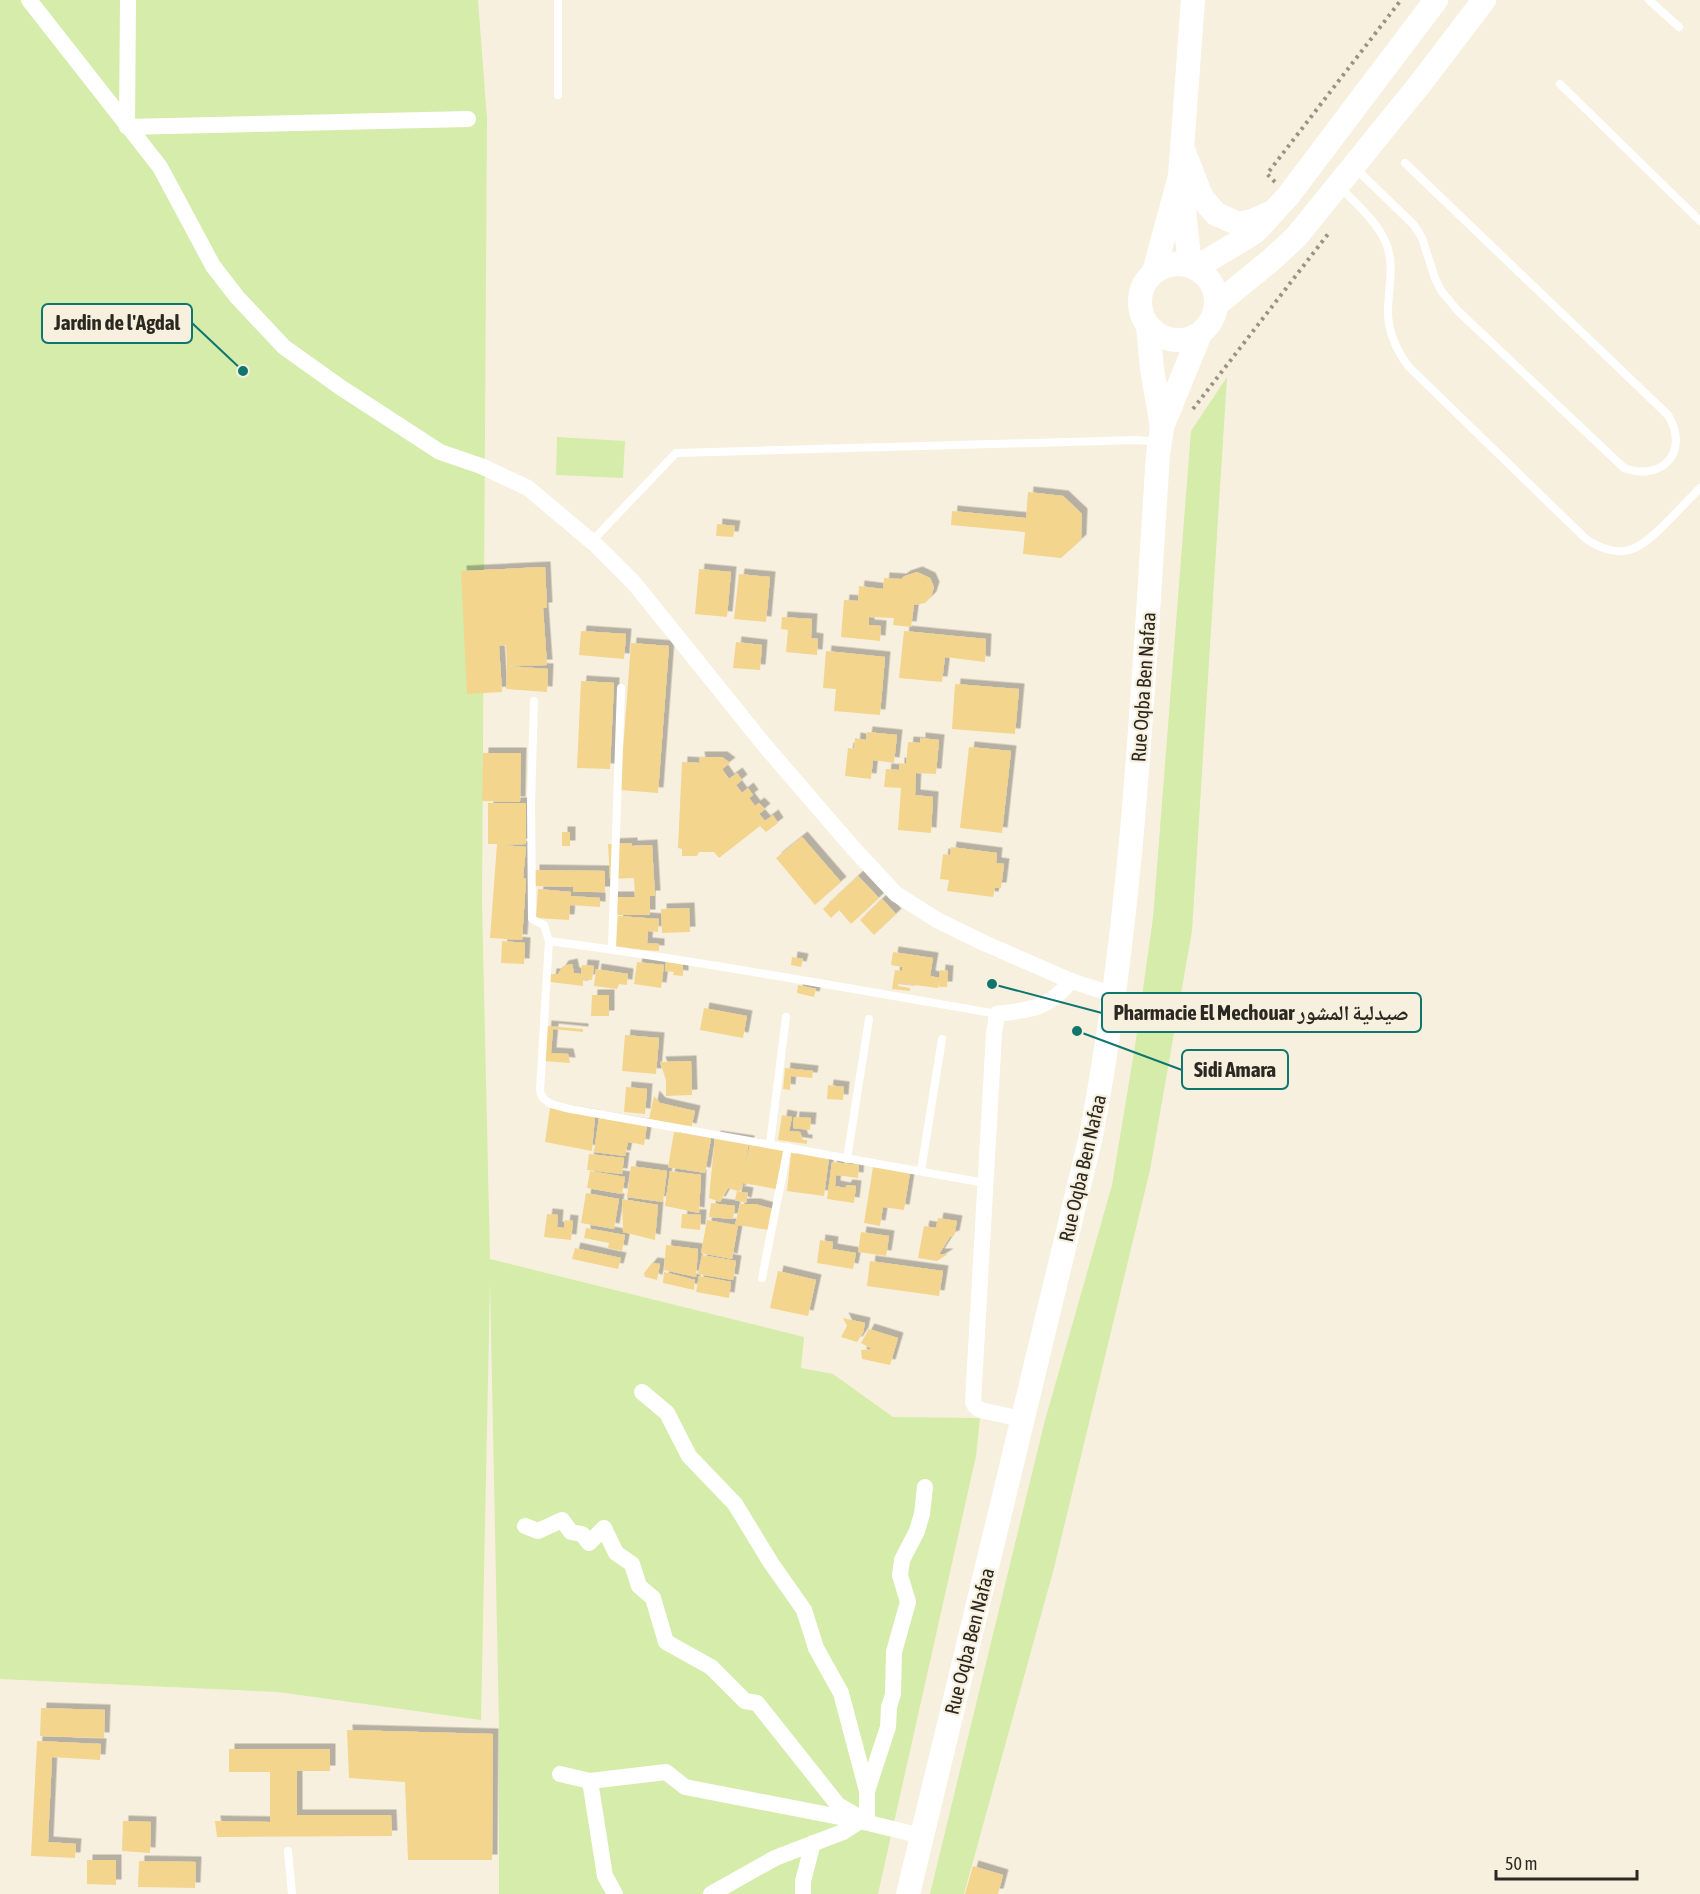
<svg xmlns="http://www.w3.org/2000/svg" width="1700" height="1894" viewBox="0 0 1700 1894" font-family="'Asap Condensed','Noto Naskh Arabic',sans-serif">
<style>
.green{fill:#d5ecaa}
.building{fill:#f4d58e;filter:url(#shadow)}
.lines{fill:none;stroke-linecap:round;stroke-linejoin:round}
.path{stroke:#999386;stroke-width:4;stroke-dasharray:3 4.5;stroke-linecap:butt}
.lane{stroke:#fff;stroke-width:8}
.street{stroke:#fff;stroke-width:16}
.secondary{stroke:#fff;stroke-width:24}
.labels{text-anchor:middle;dominant-baseline:central;stroke-width:4.5;stroke-linejoin:round;paint-order:stroke}
.street-label{font-size:20px;fill:#2b2821;stroke:#f8f0de}
.leader{fill:none;stroke:#0f766e;stroke-width:2}
.callout-dot{fill:#0f766e;stroke:#f8f0de;stroke-width:2}
.callout{fill:#f8f0de;stroke:#0f766e;stroke-width:2}
.callout-label{font-size:21px;text-anchor:middle;font-weight:bold;fill:#2b2821}
</style>
<defs>
<filter id="shadow"><feDropShadow dx="5.5" dy="-5.5" stdDeviation="0" flood-color="#0004"/></filter>
</defs>
<rect width="100%" height="100%" fill="#f8f0de"/>
<g class="green">
<path d="M 0,0 L 478,0 L 487,119 L 482,902 L 490,1259 L 804,1337 L 801,1368 L 833,1374 L 893,1417 L 980,1418 L 976,1456 L 878,1894 L 499,1894 L 499,1726 L 490,1282 L 481,1720 L 278,1692 L 0,1679 Z"/>
<path d="M 1227,377 L 1192,931 L 1150,1170 L 1054,1568 L 964,1894 L 930,1894 L 1044,1424 L 1112,1185 L 1135,1046 L 1153,918 L 1191,431 Z"/>
<path d="M 557,437 L 625,441 L 623,478 L 556,475 Z"/>
</g>
<g class="building">
<path d="M 1028,492 L 1063,496 L 1082,514 L 1081,540 L 1061,558 L 1023,554 L 1025,532 L 951,525 L 952,511 L 1026,518 Z"/>
<path d="M 717,524 L 735,526 L 733,537 L 716,536 Z"/>
<path d="M 545,567 L 547,608 L 543,608 L 547,665 L 507,666 L 506,645 L 499,646 L 502,692 L 467,694 L 461,571 Z"/>
<path d="M 699,569 L 731,572 L 727,617 L 695,614 Z"/>
<path d="M 917,572 L 930,578 L 934,587 L 931,597 L 925,603 L 914,605 L 911,627 L 893,625 L 894,618 L 869,617 L 869,625 L 881,626 L 880,641 L 841,637 L 844,600 L 858,601 L 859,586 L 883,589 L 884,578 L 901,579 L 905,576 Z"/>
<path d="M 739,574 L 770,577 L 766,622 L 734,619 Z"/>
<path d="M 782,617 L 812,619 L 811,638 L 818,639 L 817,655 L 786,652 L 788,630 L 781,629 Z"/>
<path d="M 581,631 L 626,634 L 624,659 L 579,655 Z"/>
<path d="M 904,631 L 986,639 L 985,662 L 945,657 L 942,682 L 899,678 Z"/>
<path d="M 736,642 L 762,645 L 760,670 L 733,668 Z"/>
<path d="M 631,643 L 669,646 L 658,793 L 620,790 Z"/>
<path d="M 826,651 L 885,657 L 880,715 L 834,711 L 836,689 L 823,688 Z"/>
<path d="M 507,666 L 548,669 L 547,692 L 506,689 Z"/>
<path d="M 581,681 L 614,683 L 610,769 L 577,768 Z"/>
<path d="M 955,684 L 1019,689 L 1015,734 L 952,729 Z"/>
<path d="M 867,732 L 897,735 L 894,763 L 873,760 L 871,779 L 845,776 L 848,748 L 854,749 L 855,738 L 866,740 Z"/>
<path d="M 920,738 L 939,740 L 936,774 L 916,773 L 915,795 L 933,797 L 931,833 L 898,830 L 901,788 L 884,787 L 886,769 L 899,770 L 899,763 L 906,764 L 908,742 L 920,743 Z"/>
<path d="M 969,747 L 1011,751 L 1002,833 L 960,828 Z"/>
<path d="M 483,753 L 521,753 L 520,802 L 482,801 Z"/>
<path d="M 699,757 L 722,757 L 730,763 L 722,769 L 729,779 L 737,773 L 742,780 L 736,785 L 742,793 L 748,788 L 753,795 L 749,798 L 755,806 L 759,803 L 765,809 L 759,814 L 765,821 L 773,815 L 778,823 L 766,832 L 760,826 L 719,858 L 714,852 L 699,852 L 697,856 L 682,856 L 682,849 L 678,848 L 682,762 L 700,763 Z"/>
<path d="M 488,803 L 526,803 L 526,844 L 501,845 L 526,847 L 523,878 L 526,879 L 522,940 L 490,938 L 497,844 L 488,844 Z"/>
<rect x="562" y="832" width="8" height="14"/>
<path d="M 802,837 L 841,882 L 815,905 L 776,858 Z"/>
<path d="M 632,843 L 632,846 L 652,845 L 655,896 L 650,896 L 650,915 L 610,915 L 610,897 L 635,897 L 634,878 L 610,879 L 608,844 Z"/>
<path d="M 951,847 L 997,853 L 996,863 L 1004,864 L 1001,888 L 995,888 L 993,897 L 947,891 L 949,880 L 940,879 L 943,854 L 950,855 Z"/>
<path d="M 534,870 L 605,871 L 605,892 L 573,892 L 573,887 L 534,886 Z"/>
<path d="M 858,876 L 879,898 L 851,924 L 839,910 L 831,918 L 823,909 Z"/>
<path d="M 538,889 L 571,892 L 571,896 L 600,898 L 600,907 L 570,905 L 569,920 L 536,918 Z"/>
<path d="M 882,899 L 896,914 L 874,935 L 860,920 Z"/>
<path d="M 689,908 L 690,932 L 662,933 L 661,909 Z"/>
<path d="M 618,916 L 659,919 L 658,932 L 648,931 L 647,943 L 659,944 L 659,951 L 615,948 Z"/>
<path d="M 502,941 L 525,943 L 524,964 L 501,963 Z"/>
<path d="M 893,952 L 933,958 L 930,976 L 940,978 L 938,988 L 899,983 L 898,986 L 910,988 L 910,991 L 892,989 L 895,970 L 902,971 L 902,967 L 891,965 Z"/>
<path d="M 792,957 L 803,959 L 801,967 L 791,965 Z"/>
<path d="M 637,962 L 664,965 L 661,988 L 634,984 Z"/>
<path d="M 666,962 L 683,964 L 683,976 L 673,975 L 674,972 L 665,971 Z"/>
<path d="M 572,964 L 574,973 L 581,974 L 582,965 L 594,966 L 592,980 L 583,979 L 583,986 L 550,982 L 551,974 L 558,974 L 563,966 Z"/>
<path d="M 596,969 L 628,974 L 627,985 L 619,984 L 617,989 L 594,986 Z"/>
<path d="M 940,970 L 948,971 L 947,987 L 939,987 Z"/>
<path d="M 798,985 L 816,989 L 814,997 L 797,993 Z"/>
<path d="M 592,995 L 609,995 L 609,1016 L 591,1016 Z"/>
<path d="M 704,1008 L 747,1016 L 743,1038 L 700,1030 Z"/>
<path d="M 546,1026 L 583,1029 L 583,1032 L 553,1029 L 551,1053 L 568,1054 L 570,1063 L 543,1061 Z"/>
<path d="M 625,1035 L 659,1038 L 656,1074 L 622,1071 Z"/>
<path d="M 691,1061 L 692,1095 L 666,1096 L 666,1080 L 660,1062 Z"/>
<path d="M 785,1068 L 813,1071 L 812,1078 L 791,1076 L 790,1090 L 783,1089 Z"/>
<path d="M 828,1085 L 844,1087 L 843,1100 L 827,1099 Z"/>
<path d="M 626,1087 L 647,1089 L 645,1114 L 624,1112 Z"/>
<path d="M 654,1096 L 660,1103 L 695,1111 L 691,1129 L 649,1119 Z"/>
<path d="M 550,1108 L 595,1116 L 592,1151 L 545,1142 Z"/>
<path d="M 782,1115 L 792,1117 L 789,1131 L 800,1132 L 803,1140 L 807,1140 L 807,1144 L 778,1140 Z"/>
<path d="M 599,1117 L 647,1125 L 644,1145 L 628,1142 L 625,1156 L 594,1152 Z"/>
<path d="M 794,1117 L 811,1118 L 810,1130 L 793,1128 Z"/>
<path d="M 674,1132 L 711,1138 L 705,1173 L 668,1167 Z"/>
<path d="M 715,1136 L 749,1141 L 745,1168 L 750,1144 L 784,1150 L 776,1189 L 743,1183 L 741,1190 L 737,1191 L 748,1193 L 746,1203 L 735,1200 L 737,1191 L 728,1188 L 720,1202 L 709,1198 Z"/>
<path d="M 791,1153 L 829,1158 L 824,1196 L 787,1191 Z"/>
<path d="M 589,1154 L 624,1158 L 622,1174 L 587,1170 Z"/>
<path d="M 832,1162 L 859,1165 L 858,1178 L 836,1175 L 835,1186 L 845,1188 L 847,1185 L 856,1186 L 854,1203 L 827,1199 Z"/>
<path d="M 631,1166 L 667,1171 L 663,1202 L 627,1197 Z"/>
<path d="M 873,1167 L 910,1173 L 904,1210 L 883,1207 L 880,1226 L 864,1223 Z"/>
<path d="M 590,1171 L 625,1177 L 622,1194 L 587,1188 Z"/>
<path d="M 670,1171 L 701,1175 L 699,1213 L 665,1206 Z"/>
<path d="M 586,1193 L 619,1199 L 614,1229 L 581,1223 Z"/>
<path d="M 622,1199 L 658,1205 L 655,1240 L 623,1232 Z"/>
<path d="M 711,1203 L 735,1206 L 733,1219 L 709,1217 Z"/>
<path d="M 740,1204 L 755,1204 L 773,1209 L 769,1230 L 738,1225 L 732,1259 L 701,1253 L 707,1220 L 735,1225 Z"/>
<path d="M 547,1214 L 558,1215 L 557,1227 L 564,1228 L 565,1220 L 573,1221 L 571,1240 L 544,1237 Z"/>
<path d="M 682,1214 L 701,1215 L 700,1230 L 681,1228 Z"/>
<path d="M 938,1218 L 957,1221 L 954,1236 L 950,1237 L 939,1254 L 948,1254 L 937,1261 L 918,1258 L 924,1226 L 936,1228 Z"/>
<path d="M 586,1228 L 625,1235 L 622,1251 L 608,1248 L 609,1243 L 584,1238 Z"/>
<path d="M 861,1232 L 889,1236 L 886,1256 L 858,1252 Z"/>
<path d="M 820,1240 L 833,1242 L 832,1249 L 856,1253 L 853,1269 L 817,1263 Z"/>
<path d="M 666,1245 L 698,1249 L 696,1277 L 664,1270 Z"/>
<path d="M 575,1248 L 621,1258 L 618,1269 L 572,1259 Z"/>
<path d="M 702,1255 L 736,1261 L 733,1280 L 698,1274 Z"/>
<path d="M 870,1261 L 943,1271 L 939,1296 L 867,1286 Z"/>
<path d="M 652,1263 L 660,1264 L 657,1280 L 645,1277 L 644,1273 Z"/>
<path d="M 778,1271 L 816,1280 L 808,1316 L 770,1308 Z"/>
<path d="M 664,1272 L 695,1280 L 694,1290 L 663,1283 Z"/>
<path d="M 699,1276 L 731,1282 L 729,1298 L 696,1292 Z"/>
<path d="M 843,1318 L 865,1323 L 863,1333 L 857,1342 L 841,1337 L 847,1326 Z"/>
<path d="M 869,1329 L 898,1338 L 890,1365 L 862,1359 L 861,1350 L 872,1349 L 861,1343 Z"/>
<path d="M 41,1708 L 105,1710 L 104,1738 L 40,1736 Z"/>
<path d="M 347,1730 L 493,1734 L 492,1860 L 408,1860 L 405,1782 L 349,1778 Z"/>
<path d="M 37,1741 L 101,1744 L 100,1760 L 52,1757 L 48,1842 L 76,1844 L 75,1858 L 31,1856 Z"/>
<path d="M 229,1749 L 330,1749 L 330,1771 L 297,1771 L 297,1815 L 391,1815 L 392,1836 L 217,1837 L 215,1821 L 270,1822 L 270,1772 L 229,1772 Z"/>
<path d="M 123,1821 L 151,1822 L 150,1853 L 122,1851 Z"/>
<path d="M 87,1860 L 116,1860 L 116,1885 L 87,1884 Z"/>
<path d="M 139,1861 L 196,1862 L 195,1888 L 138,1887 Z"/>
<path d="M 973,1866 L 1003,1875 L 998,1894 L 965,1894 Z"/>
</g>
<g class="lines">
<g class="path">
<path d="M 1275,182 L 1267,174 L 1401,0"/>
<path d="M 1193,409 L 1328,234"/>
</g>
<g class="lane">
<path d="M 1649,0 L 1679,27"/>
<path d="M 1560,84 L 1700,221"/>
<path d="M 558,95 L 558,0"/>
<path d="M 1354,167 L 1414,225 L 1422,238 L 1436,281 L 1442,292 L 1458,311 L 1624,468 C 1663,482 1690,451 1668,415 L 1405,163"/>
<path d="M 1339,186 C 1355,203 1377,221 1386,243 C 1395,265 1388,289 1388,312 C 1388,333 1397,351 1409,367 L 1586,539 C 1622,563 1641,549 1667,522 C 1678,511 1689,499 1700,488"/>
<path d="M 592,541 L 676,453 L 1136,440 L 1159,442"/>
<path d="M 534,701 L 531,802 L 532,919 L 544,925 L 549,941 L 540,1090 C 542,1105 559,1106 571,1109 L 985,1183"/>
<path d="M 549,941 C 699,961 848,988 997,1014"/>
<path d="M 612,949 L 621,688"/>
<path d="M 770,1144 L 786,1017"/>
<path d="M 847,1159 L 869,1019"/>
<path d="M 921,1171 L 942,1039"/>
<path d="M 762,1278 L 788,1147"/>
<path d="M 288,1851 L 292,1894"/>
</g>
<g class="street">
<path d="M 29,0 L 160,167 L 213,266 L 237,297 L 284,347 L 340,387 L 440,452 L 481,466 L 528,488 L 597,546 L 634,583 L 766,747 L 854,849 L 896,894 L 937,920 L 984,943 L 1071,981 L 1115,995"/>
<path d="M 128,0 L 127,127 L 468,119"/>
<path d="M 1022,1419 L 980,1410 L 975,1406 L 973,1402 L 994,1034 L 997,1014 C 1031,1010 1048,1009 1071,981"/>
<path d="M 525,1526 L 538,1531 L 562,1520 L 571,1532 L 582,1534 L 589,1543 L 604,1528 L 616,1553 L 632,1564 L 639,1586 L 653,1598 L 666,1642 L 711,1667 L 745,1701 L 757,1703 L 838,1805 L 867,1822 L 867,1791 L 841,1693 L 816,1648 L 804,1610 L 771,1563 L 735,1504 L 689,1456 L 667,1413 L 642,1392"/>
<path d="M 560,1774 L 590,1781 L 666,1772 L 685,1787 L 855,1820"/>
<path d="M 590,1781 L 605,1876 L 615,1894"/>
<path d="M 867,1791 L 888,1727 L 889,1707 L 893,1694 L 894,1652 L 908,1602 L 900,1575 L 902,1560 L 917,1531 L 922,1514 L 925,1487"/>
<path d="M 711,1894 L 775,1858 L 843,1832 L 860,1821 L 922,1836"/>
<path d="M 803,1894 L 803,1881 L 813,1843"/>
</g>
<g class="secondary">
<path d="M 1184,152 L 1202,198 L 1216,214 L 1239,224 L 1252,221 L 1268,214"/>
<path d="M 1182,191 L 1190,266"/>
<circle cx="1178" cy="302" r="38"/>
<path d="M 1197,267 L 1255,232 L 1288,196 L 1436,0"/>
<path d="M 1154,272 L 1180,176 L 1193,0"/>
<path d="M 1216,305 L 1270,261 L 1296,237 L 1420,84 L 1484,0"/>
<path d="M 1148,326 L 1152,369 L 1162,427"/>
<path d="M 908,1894 L 1091,1136 C 1134,911 1143,682 1158,455 L 1162,427 L 1200,334"/>
</g>
</g>
<g class="labels">
<g class="street-label">
<text transform="translate(1143 687) rotate(-86)">Rue Oqba Ben Nafaa</text>
<text transform="translate(1082 1168) rotate(-77)">Rue Oqba Ben Nafaa</text>
<text transform="translate(969 1641) rotate(-76)">Rue Oqba Ben Nafaa</text>
</g>
</g>
<path class="leader" d="M243 371L192 323M992 984L1102 1013M1077 1031L1182 1070"/>
<g class="callout-dot">
<circle cx="243" cy="371" r="6"/>
<circle cx="992" cy="984" r="6"/>
<circle cx="1077" cy="1031" r="6"/>
</g>
<g class="callout">
<rect x="42" y="304" width="150" height="39" rx="6"/>
<rect x="1102" y="993" width="319" height="39" rx="6"/>
<rect x="1182" y="1050" width="106" height="39" rx="6"/>
</g>
<g class="callout-label">
<text x="117" y="330">Jardin de l'Agdal</text>
<text x="1261" y="1020">Pharmacie El Mechouar صيدلية المشور</text>
<text x="1235" y="1077">Sidi Amara</text>
</g>
<path d="M1496 1870v9h141v-9" fill="none" stroke="#2b2821" stroke-width="3"/>
<text x="1505" y="1870" font-size="18" fill="#2b2821" stroke="#f8f0de" stroke-width="4.5" paint-order="stroke">50 m</text>
</svg>
